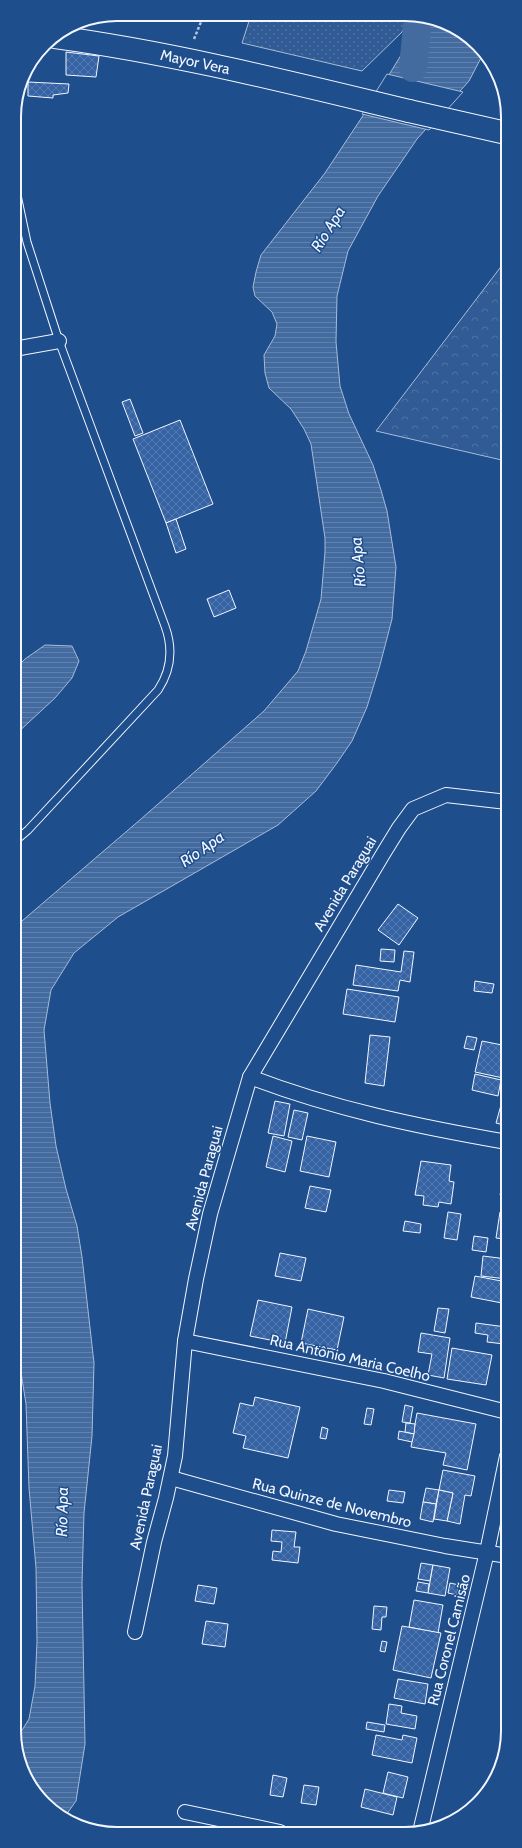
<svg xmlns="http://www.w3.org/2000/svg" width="522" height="1848" viewBox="0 0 522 1848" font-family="Cabin,sans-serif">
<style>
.grass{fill:url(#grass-dots);stroke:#a8bbd7}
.park{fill:url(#park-crowns);stroke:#a8bbd7}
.water{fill:url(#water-rules);stroke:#a8bbd7}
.pier{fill:#1f4e8c;stroke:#a8bbd7}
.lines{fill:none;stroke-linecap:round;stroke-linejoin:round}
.river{stroke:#446ba0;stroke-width:28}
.building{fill:url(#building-cross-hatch);stroke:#f2f6ff}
.lane-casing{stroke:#f2f6ff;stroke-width:9}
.street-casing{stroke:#f2f6ff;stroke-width:16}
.primary-casing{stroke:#f2f6ff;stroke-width:24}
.highway-casing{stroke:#f2f6ff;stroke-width:24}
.path{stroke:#b3c4dc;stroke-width:2.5;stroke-dasharray:3 2;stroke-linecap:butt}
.lane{stroke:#1f4e8c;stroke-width:7}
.street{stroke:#1f4e8c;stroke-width:14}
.primary{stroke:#1f4e8c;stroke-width:22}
.highway{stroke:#1f4e8c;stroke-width:22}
.labels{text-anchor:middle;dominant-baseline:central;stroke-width:3;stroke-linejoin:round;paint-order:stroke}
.street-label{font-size:15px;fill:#f2f6ff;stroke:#1f4e8c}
.water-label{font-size:16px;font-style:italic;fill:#f2f6ff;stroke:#1f4e8c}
.rim{fill:none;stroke:#f2f6ff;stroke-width:2}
</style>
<defs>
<pattern id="grass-dots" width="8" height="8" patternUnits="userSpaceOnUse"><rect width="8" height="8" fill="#305b95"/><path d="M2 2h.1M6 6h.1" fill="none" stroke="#4e73a5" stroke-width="1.8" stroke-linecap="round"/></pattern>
<pattern id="park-crowns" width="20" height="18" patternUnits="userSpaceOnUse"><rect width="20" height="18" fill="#305b95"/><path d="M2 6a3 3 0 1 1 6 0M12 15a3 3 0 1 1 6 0" fill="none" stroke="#4e73a5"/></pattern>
<pattern id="water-rules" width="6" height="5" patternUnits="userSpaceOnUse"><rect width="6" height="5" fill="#446ba0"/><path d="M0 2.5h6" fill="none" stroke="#5f81ae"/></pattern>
<pattern id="building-cross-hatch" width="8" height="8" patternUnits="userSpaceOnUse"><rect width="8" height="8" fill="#3563a3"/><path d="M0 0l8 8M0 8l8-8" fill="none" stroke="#537ab1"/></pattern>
</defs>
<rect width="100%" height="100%" fill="#1f4e8c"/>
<path class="grass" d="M 251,15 L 405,16 L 407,24 L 402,32 L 362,71 L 242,43 Z"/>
<path class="park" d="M 506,260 L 506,461 L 376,431 Z"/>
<g class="water">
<path d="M 425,16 L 478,44 L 483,54 L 469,81 L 417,139 L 378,196 L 348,251 L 337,296 L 336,342 L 340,386 L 349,414 L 373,465 L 381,490 L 387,511 L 396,567 L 392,619 L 380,665 L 367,707 L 352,741 L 337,763 L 316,791 L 278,825 L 118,917 L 74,953 L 51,990 L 44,1030 L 50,1103 L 56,1146 L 66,1189 L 77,1226 L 82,1257 L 94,1363 L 92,1436 L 84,1513 L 82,1584 L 85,1744 L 76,1801 L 66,1815 L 44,1804 L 16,1751 L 16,1740 L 29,1719 L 35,1686 L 37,1642 L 36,1568 L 29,1488 L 26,1404 L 16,1341 L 15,927 L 141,819 L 264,711 L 298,671 L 306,651 L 321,599 L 325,552 L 325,538 L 311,444 L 304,429 L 291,409 L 269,388 L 265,373 L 264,355 L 275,336 L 277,324 L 272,312 L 255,296 L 253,287 L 256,272 L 261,255 L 325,173 L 376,96 Z"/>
<path d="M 45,645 L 72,646 L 79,661 L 72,678 L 55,698 L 15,735 L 15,669 L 25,659 Z"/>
</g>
<path class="pier" d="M 387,74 L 463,92 L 429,130 L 362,114 Z"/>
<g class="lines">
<path class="river" d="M 413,68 L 418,16"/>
</g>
<g class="building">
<path d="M 66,52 L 99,56 L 96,77 L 66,75 Z"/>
<path d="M 28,82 L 69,84 L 68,93 L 53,95 L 53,98 L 28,96 Z"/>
<path d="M 130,399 L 143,433 L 135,436 L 122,402 Z"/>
<path d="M 180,420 L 213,504 L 166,523 L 133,439 Z"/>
<path d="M 176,519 L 186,549 L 176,553 L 166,523 Z"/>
<path d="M 229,590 L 236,608 L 214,617 L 207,599 Z"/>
<path d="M 398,904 L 418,918 L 399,945 L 378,930 Z"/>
<path d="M 381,949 L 395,950 L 394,962 L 380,961 Z"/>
<path d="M 404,951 L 414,952 L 410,982 L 400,980 L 398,991 L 353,985 L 356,965 L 401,972 Z"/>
<path d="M 475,981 L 494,984 L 492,993 L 474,991 Z"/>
<path d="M 347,989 L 399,997 L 395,1022 L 343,1014 Z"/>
<path d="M 370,1035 L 390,1037 L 384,1086 L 365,1083 Z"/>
<path d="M 467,1036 L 477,1038 L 474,1050 L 464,1048 Z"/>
<path d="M 482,1041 L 507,1046 L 507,1060 L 503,1078 L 475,1072 Z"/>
<path d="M 475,1074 L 501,1080 L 498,1096 L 472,1090 Z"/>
<path d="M 275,1101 L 290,1104 L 284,1136 L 268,1133 Z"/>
<path d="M 501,1105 L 507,1107 L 507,1126 L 496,1123 Z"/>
<path d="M 294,1110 L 308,1113 L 302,1140 L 288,1137 Z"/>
<path d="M 273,1136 L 292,1141 L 285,1172 L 266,1167 Z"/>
<path d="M 307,1136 L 336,1142 L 329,1177 L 300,1171 Z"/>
<path d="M 421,1161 L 451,1165 L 449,1181 L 454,1182 L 451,1204 L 439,1202 L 438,1207 L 423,1205 L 424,1196 L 415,1195 Z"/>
<path d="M 505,1174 L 507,1175 L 507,1197 L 500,1195 Z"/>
<path d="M 310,1186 L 331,1190 L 326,1212 L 305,1208 Z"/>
<path d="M 448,1212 L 461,1214 L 457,1240 L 444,1238 Z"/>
<path d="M 500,1212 L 507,1213 L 507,1245 L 503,1245 L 504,1239 L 496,1238 Z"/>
<path d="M 405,1221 L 421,1224 L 420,1233 L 403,1231 Z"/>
<path d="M 474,1236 L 488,1238 L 486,1252 L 472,1250 Z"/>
<path d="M 280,1253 L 306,1258 L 301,1281 L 275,1276 Z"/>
<path d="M 483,1256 L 507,1259 L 507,1279 L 481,1276 Z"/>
<path d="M 475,1276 L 507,1282 L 507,1304 L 471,1297 Z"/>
<path d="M 258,1300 L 292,1307 L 285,1343 L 250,1336 Z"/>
<path d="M 438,1308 L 449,1309 L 445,1333 L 434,1331 Z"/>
<path d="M 308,1309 L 344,1317 L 337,1350 L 301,1343 Z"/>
<path d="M 476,1323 L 506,1327 L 504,1344 L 487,1342 L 488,1335 L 475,1333 Z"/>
<path d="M 421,1333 L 450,1338 L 444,1378 L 428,1375 L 432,1354 L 418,1352 Z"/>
<path d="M 452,1348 L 492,1355 L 486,1385 L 447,1379 Z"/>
<path d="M 255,1397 L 300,1407 L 288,1458 L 243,1448 L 246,1436 L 233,1433 L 240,1403 L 253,1406 Z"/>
<path d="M 405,1405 L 413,1407 L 410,1423 L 402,1422 Z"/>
<path d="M 367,1408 L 374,1409 L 371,1425 L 364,1424 Z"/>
<path d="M 417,1413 L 476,1424 L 467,1470 L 443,1465 L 446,1453 L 411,1447 Z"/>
<path d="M 406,1423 L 415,1424 L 414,1434 L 405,1432 Z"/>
<path d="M 322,1427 L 328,1429 L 326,1439 L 320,1438 Z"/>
<path d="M 399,1431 L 414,1434 L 412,1442 L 398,1439 Z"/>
<path d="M 443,1470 L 475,1476 L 471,1496 L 465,1495 L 460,1524 L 447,1521 L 453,1493 L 439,1490 Z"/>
<path d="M 426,1488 L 439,1490 L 436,1504 L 423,1502 Z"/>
<path d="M 389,1490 L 405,1492 L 403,1503 L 387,1501 Z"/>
<path d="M 439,1490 L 453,1493 L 447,1521 L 434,1519 Z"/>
<path d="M 423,1502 L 436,1504 L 433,1522 L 420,1519 Z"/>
<path d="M 272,1530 L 296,1532 L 294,1547 L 300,1547 L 298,1563 L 272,1560 L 273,1551 L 281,1552 L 282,1542 L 271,1541 Z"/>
<path d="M 421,1563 L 433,1565 L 430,1581 L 418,1579 Z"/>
<path d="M 433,1565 L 450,1568 L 445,1596 L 428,1593 Z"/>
<path d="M 418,1582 L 429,1584 L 428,1593 L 416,1591 Z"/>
<path d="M 450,1583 L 459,1585 L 457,1595 L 448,1593 Z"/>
<path d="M 198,1585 L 217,1588 L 214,1604 L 195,1601 Z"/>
<path d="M 414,1600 L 443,1605 L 438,1633 L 409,1627 Z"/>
<path d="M 374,1606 L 387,1607 L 386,1617 L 382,1617 L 381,1630 L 372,1629 Z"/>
<path d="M 206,1621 L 228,1624 L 225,1647 L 202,1644 Z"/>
<path d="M 402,1626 L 441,1633 L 431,1678 L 393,1670 Z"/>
<path d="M 382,1641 L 387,1642 L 385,1652 L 380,1651 Z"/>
<path d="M 398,1679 L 428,1684 L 425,1704 L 394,1698 Z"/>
<path d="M 389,1704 L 402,1706 L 401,1713 L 417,1716 L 415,1729 L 386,1724 Z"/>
<path d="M 367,1722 L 385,1725 L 384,1732 L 366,1729 Z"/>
<path d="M 376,1735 L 402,1740 L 403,1735 L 417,1738 L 412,1763 L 372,1755 Z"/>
<path d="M 388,1772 L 408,1777 L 403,1798 L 383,1793 Z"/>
<path d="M 273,1775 L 287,1778 L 283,1797 L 270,1795 Z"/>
<path d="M 304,1785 L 319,1787 L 316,1805 L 301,1803 Z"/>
<path d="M 365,1789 L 397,1797 L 393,1815 L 361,1807 Z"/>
</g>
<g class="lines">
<g class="lane-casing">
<path id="lane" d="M 14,181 L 27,242 L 59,341 L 165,626 C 173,648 172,669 158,690 L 28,830 L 15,841"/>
</g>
<g class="street-casing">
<g id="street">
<path d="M 14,349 L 59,341"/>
<path d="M 250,1077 C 333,1109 420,1127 507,1142"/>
<path d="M 185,1341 L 384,1381 L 507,1412"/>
<path d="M 171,1478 L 336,1524 L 445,1546 L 508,1556"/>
<path d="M 135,1632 L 154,1542 L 166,1498 L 175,1456 L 185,1341 L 196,1279 L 210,1214 L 250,1077 L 383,854 L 399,828 L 413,809 L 446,795 L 507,802"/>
<path d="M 185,1812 L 280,1832"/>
<path d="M 420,1832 L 487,1552 L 507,1456"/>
</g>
</g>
<g class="primary-casing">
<path id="primary" d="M 409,111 L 506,133"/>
</g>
<g class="highway-casing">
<path id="highway" d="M 55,37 C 174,53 292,83 409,111"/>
</g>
<path class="path" d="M 194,39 L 201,22 L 209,15"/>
<use href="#lane" class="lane"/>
<use href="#street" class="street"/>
<use href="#primary" class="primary"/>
<use href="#highway" class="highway"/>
</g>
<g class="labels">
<g class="street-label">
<text transform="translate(195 62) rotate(12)">Mayor Vera</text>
<text transform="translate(345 884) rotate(-59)">Avenida Paraguai</text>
<text transform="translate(204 1178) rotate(-75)">Avenida Paraguai</text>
<text transform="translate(350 1358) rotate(13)">Rua Antônio Maria Coelho</text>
<text transform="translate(146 1497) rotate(-78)">Avenida Paraguai</text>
<text transform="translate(332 1503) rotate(14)">Rua Quinze de Novembro</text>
<text transform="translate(449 1640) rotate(-76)">Rua Coronel Camisão</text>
</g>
<g class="water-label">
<text transform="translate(328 229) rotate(-58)">Río Apa</text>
<text transform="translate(358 562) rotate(-95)">Río Apa</text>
<text transform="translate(202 849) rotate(-35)">Río Apa</text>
<text transform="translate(62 1512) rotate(-89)">Río Apa</text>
</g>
</g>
<path d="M0 0H522V1848H0ZM117 21H405A96 96 0 0 1 501 117V1731A96 96 0 0 1 405 1827H117A96 96 0 0 1 21 1731V117A96 96 0 0 1 117 21Z" fill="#1f4e8c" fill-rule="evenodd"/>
<path class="rim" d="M117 21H405A96 96 0 0 1 501 117V1731A96 96 0 0 1 405 1827H117A96 96 0 0 1 21 1731V117A96 96 0 0 1 117 21Z"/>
</svg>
